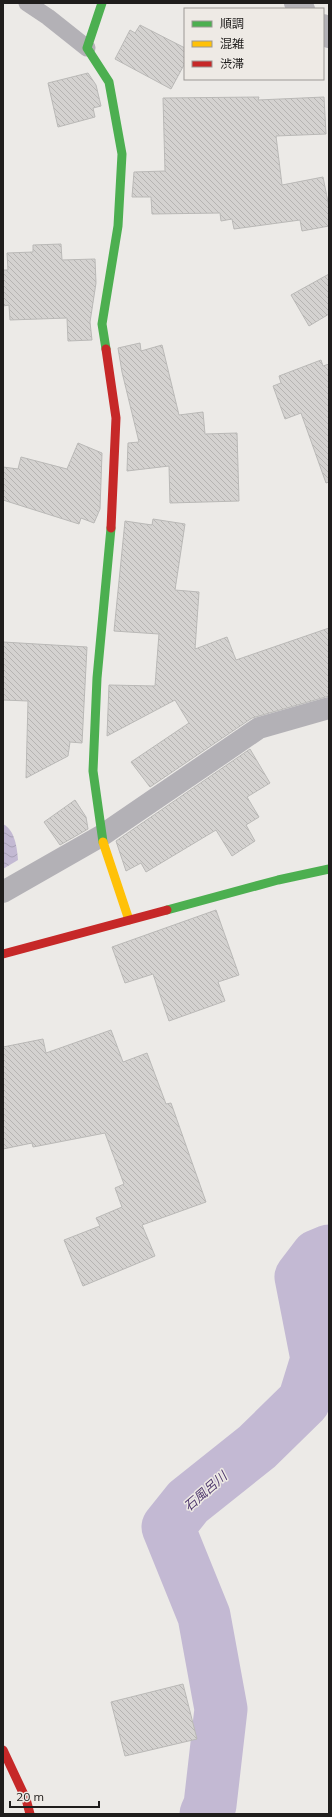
<svg xmlns="http://www.w3.org/2000/svg" width="332" height="1817" viewBox="0 0 332 1817" font-family="Mulish,'Noto Sans JP',sans-serif">
<style>
.water{fill:url(#water-waves)}
.lines{fill:none;stroke-linecap:round;stroke-linejoin:round}
.river{stroke:#c3b9d3;stroke-width:53}
.building{fill:url(#building-back-hatch);stroke:#bab9b7}
.lane{stroke:#b3b1b6;stroke-width:17}
.street{stroke:#b3b1b6;stroke-width:22}
.fast{stroke:#4caf50;stroke-width:9}
.slow{stroke:#ffc107;stroke-width:9}
.jam{stroke:#c62828;stroke-width:9}
.labels{text-anchor:middle;dominant-baseline:central;stroke-width:3;stroke-linejoin:round;paint-order:stroke}
.water-label{font-size:13px;font-style:italic;fill:#523c70;stroke:#eeeae5}
</style>
<defs>
<pattern id="water-waves" width="16" height="10" patternUnits="userSpaceOnUse"><rect width="16" height="10" fill="#c3b9d3"/><path d="M0 5q4-4 8 0t8 0" fill="none" stroke="#a79fb5"/></pattern>
<pattern id="building-back-hatch" width="6" height="6" patternUnits="userSpaceOnUse"><rect width="6" height="6" fill="#d4d2d0"/><path d="M-1 5l2 2M0 0l6 6M5-1l2 2" fill="none" stroke="#b6b4b2"/></pattern>
</defs>
<rect width="100%" height="100%" fill="#eceae7"/>
<path class="water" d="M 3,824 C 15,830 17,848 18,860 L 3,869 Z"/>
<g class="lines">
<path class="river" d="M 206,1814 L 210,1805 L 221,1709 L 204,1616 L 168,1527 L 188,1502 L 257,1447 L 304,1401 L 317,1359 L 301,1277 L 317,1256 L 329,1251"/>
</g>
<g class="building">
<path d="M 140,25 L 185,48 L 185,63 L 171,89 L 115,59 L 130,30 L 135,33 Z"/>
<path d="M 88,73 L 96,85 L 101,106 L 93,108 L 95,117 L 58,127 L 48,83 Z"/>
<path d="M 259,97 L 258,100 L 324,97 L 326,134 L 276,136 L 282,185 L 323,177 L 329,207 L 329,226 L 302,231 L 300,220 L 234,229 L 232,219 L 221,221 L 220,213 L 152,214 L 151,197 L 132,197 L 134,172 L 165,171 L 163,98 Z"/>
<path d="M 61,244 L 62,260 L 95,259 L 96,283 L 90,322 L 92,340 L 68,341 L 67,318 L 10,320 L 9,305 L 3,306 L 3,270 L 8,270 L 7,253 L 33,252 L 33,245 Z"/>
<path d="M 329,274 L 329,314 L 309,326 L 291,295 Z"/>
<path d="M 140,343 L 141,351 L 162,345 L 179,415 L 203,412 L 205,434 L 237,433 L 239,501 L 170,503 L 169,466 L 127,471 L 128,443 L 139,442 L 122,372 L 118,348 Z"/>
<path d="M 321,360 L 323,366 L 329,364 L 329,482 L 326,483 L 301,413 L 285,419 L 273,386 L 281,383 L 279,376 Z"/>
<path d="M 78,443 L 102,453 L 100,509 L 94,523 L 81,518 L 79,524 L 3,500 L 3,467 L 18,469 L 21,457 L 67,469 Z"/>
<path d="M 153,519 L 185,524 L 175,590 L 199,592 L 195,649 L 227,637 L 236,660 L 329,628 L 329,696 L 252,718 L 150,787 L 131,762 L 189,723 L 175,700 L 107,736 L 109,685 L 155,686 L 159,634 L 114,631 L 125,521 L 152,525 Z"/>
<path d="M 3,642 L 87,647 L 82,743 L 70,742 L 68,756 L 26,778 L 28,701 L 3,700 Z"/>
<path d="M 250,749 L 270,783 L 247,797 L 259,817 L 246,825 L 255,841 L 232,856 L 216,830 L 146,872 L 141,863 L 126,871 L 116,841 Z"/>
<path d="M 75,800 L 86,817 L 88,829 L 60,845 L 44,822 Z"/>
<path d="M 216,910 L 239,975 L 218,982 L 225,1001 L 169,1021 L 153,974 L 125,983 L 112,947 Z"/>
<path d="M 111,1030 L 123,1062 L 147,1053 L 166,1104 L 171,1103 L 206,1202 L 142,1225 L 155,1256 L 83,1286 L 64,1240 L 100,1226 L 96,1218 L 122,1207 L 115,1188 L 124,1184 L 105,1133 L 33,1147 L 32,1143 L 3,1149 L 3,1047 L 43,1039 L 46,1053 Z"/>
<path d="M 183,1684 L 197,1739 L 125,1756 L 111,1702 Z"/>
</g>
<g class="lines">
<path class="lane" d="M 27,3 L 48,17 L 87,48"/>
<g class="street">
<path d="M 295,3 L 304,9"/>
<path d="M 323,25 L 329,37"/>
<path d="M 3,892 L 101,836 L 259,728 L 329,708"/>
</g>
<g class="fast">
<path d="M 102,3 L 87,48 L 109,82 L 122,154 L 118,226 L 102,324 L 106,349"/>
<path d="M 103,842 L 93,771 L 97,678 L 111,528"/>
<path d="M 167,910 L 278,880 L 329,869"/>
</g>
<path class="slow" d="M 103,842 L 129,920"/>
<g class="jam">
<path d="M 106,349 L 116,418 L 111,528"/>
<path d="M 3,954 L 167,910"/>
<path d="M 3,1750 L 26,1799 L 30,1814"/>
</g>
</g>
<g class="labels">
<g class="water-label">
<text transform="translate(205 1491) rotate(-41)">石風呂川</text>
</g>
</g>
<rect width="332" height="1817" fill="none" stroke="#1f1d1c" stroke-width="8"/>
<rect x="184" y="8" width="140" height="72" fill="#eeeae5" stroke="#9b9895"/>
<rect x="192" y="21" width="20" height="6" fill="#4caf50" stroke="#9b9895"/>
<text x="220" y="28" font-size="12" fill="#1f1d1c">順調</text>
<rect x="192" y="41" width="20" height="6" fill="#ffc107" stroke="#9b9895"/>
<text x="220" y="48" font-size="12" fill="#1f1d1c">混雑</text>
<rect x="192" y="61" width="20" height="6" fill="#c62828" stroke="#9b9895"/>
<text x="220" y="68" font-size="12" fill="#1f1d1c">渋滞</text>
<path d="M10 1801v6h89v-6" fill="none" stroke="#1f1d1c" stroke-width="2"/>
<text x="16" y="1801" font-size="12" fill="#1f1d1c" stroke="#eeeae5" stroke-width="3" paint-order="stroke">20 m</text>
</svg>
